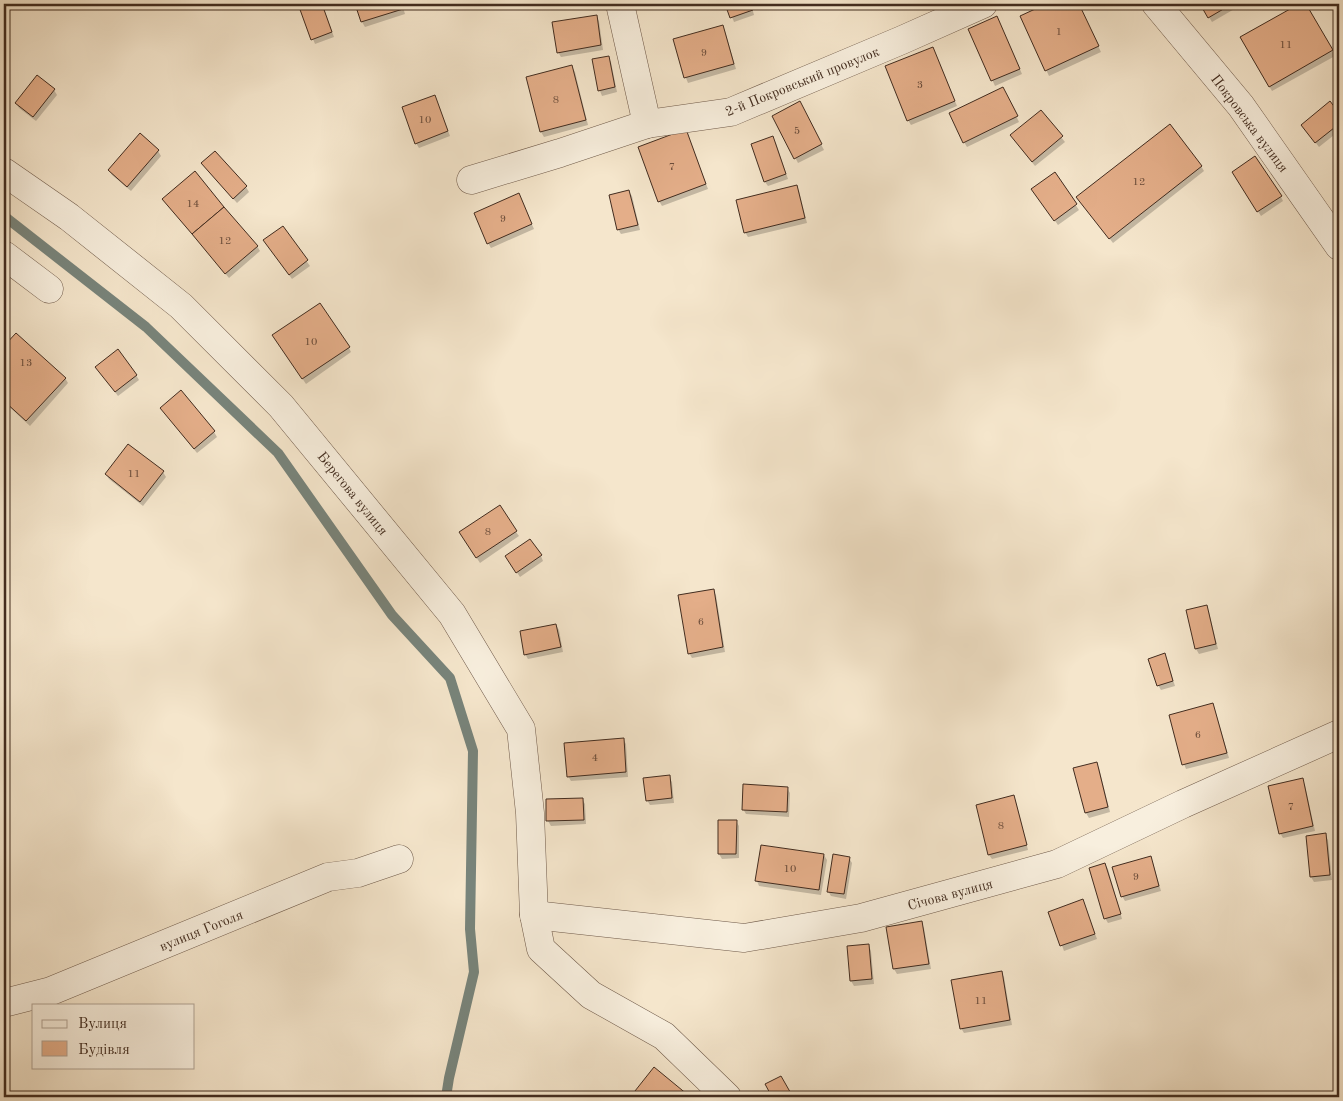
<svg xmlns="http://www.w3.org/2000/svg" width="1343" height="1101" viewBox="0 0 1343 1101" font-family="'Old Standard TT',serif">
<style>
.shadow{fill:#0003}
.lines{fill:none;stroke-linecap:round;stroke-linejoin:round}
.stream{stroke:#78847b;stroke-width:10}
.building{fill:#e4ae89;stroke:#422c1f}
.minor-casing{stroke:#6f5a4a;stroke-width:29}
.minor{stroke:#f8efde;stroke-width:28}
.labels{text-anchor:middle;stroke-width:4;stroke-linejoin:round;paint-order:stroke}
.number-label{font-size:11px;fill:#6a4c3a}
.street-label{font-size:14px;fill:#422c1f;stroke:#f8efde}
</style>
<rect width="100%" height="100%" fill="#f5e6cc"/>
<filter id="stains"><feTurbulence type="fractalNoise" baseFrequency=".004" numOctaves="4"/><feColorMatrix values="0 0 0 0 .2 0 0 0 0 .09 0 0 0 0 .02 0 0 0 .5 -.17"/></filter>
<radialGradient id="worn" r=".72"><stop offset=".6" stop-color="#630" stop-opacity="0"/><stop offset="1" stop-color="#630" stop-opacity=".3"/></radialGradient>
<g class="shadow">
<path d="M299,4H322L334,37L315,44Z"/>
<path d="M356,4H402L405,14L365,27L362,22Z"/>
<path d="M727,4H751L754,15L734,22Z"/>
<path d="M1049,4H1078L1101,52L1049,76L1021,16Z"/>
<path d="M1201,4H1243L1212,22Z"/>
<path d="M1301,4H1305L1335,56L1272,91L1241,38Z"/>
<path d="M596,16L599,21L603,50L561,57L558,52Z"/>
<path d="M999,22L1022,74L995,86L969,29Z"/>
<path d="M723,26L725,31L736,69L688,83L686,78L675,40Z"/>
<path d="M933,48L957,106L911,125L908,120Z"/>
<path d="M608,57L611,62L617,92L602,96L600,91Z"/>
<path d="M572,67L575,72L588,125L544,137L541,132Z"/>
<path d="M4,70L7,72L10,77L4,86Z"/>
<path d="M54,90L57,95L36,121L19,108L16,103Z"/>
<path d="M1005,93L1019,122L967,147L964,142Z"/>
<path d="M437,101L450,136L419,148L416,143Z"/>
<path d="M1330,103L1339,115V131L1319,147L1302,125Z"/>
<path d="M802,108L824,150L798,163L774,116Z"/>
<path d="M1041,112L1065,142L1035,166L1015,141Z"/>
<path d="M688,136L708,189L662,206L659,201Z"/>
<path d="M773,138L776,143L788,179L768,186L765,182Z"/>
<path d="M158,151L161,156L131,191L112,175L109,170Z"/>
<path d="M203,164L246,187L249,192L237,203L206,168Z"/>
<path d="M1201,166L1204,171L1113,243L1081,202Z"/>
<path d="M1233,172L1281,197L1283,201L1261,216Z"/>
<path d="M1054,174L1079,210L1058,225L1036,195Z"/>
<path d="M796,186L799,191L807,223L748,237L745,232Z"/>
<path d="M629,192L632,196L640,230L621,234L618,229Z"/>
<path d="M521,200L534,229L491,248L488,243Z"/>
<path d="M167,204L257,246L260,251L229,278Z"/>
<path d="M283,228L310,266L292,279L268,246Z"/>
<path d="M16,334L65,378L68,383L30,426L4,402V348Z"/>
<path d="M277,341L349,348L351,352L306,384Z"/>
<path d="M100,372L136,375L139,380L118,396Z"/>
<path d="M165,413L214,432L217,437L197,453Z"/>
<path d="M163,472L166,477L143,506L109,479L106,474Z"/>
<path d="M516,532L519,536L480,563L463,537Z"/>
<path d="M541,556L543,561L520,577L510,562Z"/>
<path d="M713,590L716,595L725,652L692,658L689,653Z"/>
<path d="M1206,607L1209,612L1218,649L1199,654L1196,649L1187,611Z"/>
<path d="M556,625L559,630L563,652L528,659L525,654Z"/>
<path d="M1164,655L1167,660L1175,686L1161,690L1158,685Z"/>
<path d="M1213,705L1215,710L1229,758L1186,769L1184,764Z"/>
<path d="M623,739L626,744L628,777L571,781L568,776Z"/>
<path d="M1096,763L1099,768L1110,812L1089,818L1086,813L1075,769Z"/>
<path d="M669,777L672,782L674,803L650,805L647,800Z"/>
<path d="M1302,780L1305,785L1315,831L1283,838L1280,833Z"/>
<path d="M787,788L790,793L789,817L746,814L743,809Z"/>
<path d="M1014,797L1016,802L1028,850L992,859L989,855Z"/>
<path d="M582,799L585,804L586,824L551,826L548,821Z"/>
<path d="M736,821L739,826V858L722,859L719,854Z"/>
<path d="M1325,835L1328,840L1332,880L1314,882L1311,877L1307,837Z"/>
<path d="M824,855L827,860L821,895L759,886L757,881Z"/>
<path d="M849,858L852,863L846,899L831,896L828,891Z"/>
<path d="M1150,858L1153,863L1161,891L1125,901L1122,896Z"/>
<path d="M1105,864L1108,869L1122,919L1108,923L1105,918Z"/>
<path d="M1083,901L1097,939L1064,951L1050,912Z"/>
<path d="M921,923L924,928L931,969L897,974L894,969L888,928Z"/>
<path d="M869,946L871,951L874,984L854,986L851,981Z"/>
<path d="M1001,972L1004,977L1012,1025L964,1033L961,1028Z"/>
<path d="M687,1095L688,1097H633L632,1096Z"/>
</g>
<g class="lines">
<path class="stream" d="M4,216L146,327L278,453L392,615L450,678L473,751L470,929L474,972L449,1078L446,1097"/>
</g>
<g class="building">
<path d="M298,4H322L332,32L311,40Z"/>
<path d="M355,4H402L403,9L361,22Z"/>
<path d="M725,4H751L753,10L730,18Z"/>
<path d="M1046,4H1079L1099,46L1045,71L1020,16Z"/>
<path d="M1200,4H1232L1208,18Z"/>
<path d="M1299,4H1306L1333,50L1269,87L1240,37Z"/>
<path d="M597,15L601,45L557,53L552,22Z"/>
<path d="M997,16L1020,69L991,81L968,29Z"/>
<path d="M723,25L734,64L684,78L673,39Z"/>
<path d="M933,47L955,101L907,121L885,66Z"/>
<path d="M609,56L615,87L598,91L592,59Z"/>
<path d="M572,65L586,120L540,132L526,77Z"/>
<path d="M37,75L55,89L33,117L15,103Z"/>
<path d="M1003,87L1018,116L963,143L949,113Z"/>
<path d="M435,95L448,131L415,144L402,107Z"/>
<path d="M800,101L822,144L794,159L772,116Z"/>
<path d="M1330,101L1339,113V124L1315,143L1301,125Z"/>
<path d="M1041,110L1063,136L1032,162L1010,135Z"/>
<path d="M1170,124L1202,166L1109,239L1076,197Z"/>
<path d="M686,129L706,184L658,202L638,147Z"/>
<path d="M140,133L159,150L127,187L108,170Z"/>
<path d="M773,136L786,174L764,182L751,144Z"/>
<path d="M215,151L247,186L233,199L201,163Z"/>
<path d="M1255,156L1282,196L1257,212L1232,172Z"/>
<path d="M195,171L224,207L192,234L162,199Z"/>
<path d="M1055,172L1077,204L1054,221L1031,189Z"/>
<path d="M797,185L805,218L744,233L736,200Z"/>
<path d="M629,190L638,225L617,230L609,195Z"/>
<path d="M519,193L532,224L487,244L474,213Z"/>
<path d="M224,207L258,246L225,274L192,234Z"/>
<path d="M283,226L308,260L289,275L263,240Z"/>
<path d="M320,303L350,347L302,379L272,335Z"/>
<path d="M16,333L66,378L26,421L4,401V346Z"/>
<path d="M118,349L137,375L115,392L95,367Z"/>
<path d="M181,390L215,431L194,449L160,408Z"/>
<path d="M128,444L164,471L140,502L105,474Z"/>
<path d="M500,505L517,531L476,558L459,532Z"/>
<path d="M530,539L542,555L516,573L505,556Z"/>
<path d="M714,589L723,647L688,654L678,595Z"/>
<path d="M1207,605L1216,644L1195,649L1186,610Z"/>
<path d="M556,624L561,647L524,655L520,631Z"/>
<path d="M1165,653L1173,681L1157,686L1148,659Z"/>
<path d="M1213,703L1227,753L1182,765L1169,715Z"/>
<path d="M624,738L626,772L567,777L564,743Z"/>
<path d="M1097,762L1108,807L1085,813L1073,768Z"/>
<path d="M670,775L672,798L646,801L643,778Z"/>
<path d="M1303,778L1313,826L1279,834L1268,786Z"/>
<path d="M743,784L788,787L787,812L742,810Z"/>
<path d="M1014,795L1027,845L988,855L976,805Z"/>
<path d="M583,798L584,820L546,821V799Z"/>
<path d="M718,820H737L736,854H718Z"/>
<path d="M1326,833L1330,875L1310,877L1306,836Z"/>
<path d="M761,845L824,854L819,890L755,881Z"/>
<path d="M833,854L850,857L844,894L827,892Z"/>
<path d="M1151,856L1159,886L1121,897L1112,867Z"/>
<path d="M1105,863L1121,914L1104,919L1089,868Z"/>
<path d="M1083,899L1095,934L1060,946L1048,912Z"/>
<path d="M922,921L929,964L893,969L886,927Z"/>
<path d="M869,944L872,979L850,981L847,946Z"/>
<path d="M1002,971L1010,1020L960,1029L951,980Z"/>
<path d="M654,1067L688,1095L686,1097H632L631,1096Z"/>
<path d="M781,1076L793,1097H772L765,1084Z"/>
</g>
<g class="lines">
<g class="minor-casing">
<g id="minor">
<path d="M620,4L647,124"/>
<path d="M1156,4L1241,106L1339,246"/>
<path d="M4,172L69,217L181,306L281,406L452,614L521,729L530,813L534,915L541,949L591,995L664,1036L727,1097"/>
<path d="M471,180L560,153L647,124L731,112L902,40L983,4"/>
<path d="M4,255L49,289"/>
<path d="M534,915L744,938L861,918L1057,864L1183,804L1339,734"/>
<path d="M4,1003L51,991L328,877L358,873L399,859"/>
</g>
</g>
<use href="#minor" class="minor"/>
</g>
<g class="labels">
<g class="number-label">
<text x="1059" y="35">1</text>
<text x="1286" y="48">11</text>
<text x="704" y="56">9</text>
<text x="920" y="88">3</text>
<text x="556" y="103">8</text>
<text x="425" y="123">10</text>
<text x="797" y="134">5</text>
<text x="672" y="170">7</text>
<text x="1139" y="185">12</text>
<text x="193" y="207">14</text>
<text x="503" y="222">9</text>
<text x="225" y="244">12</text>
<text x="311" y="345">10</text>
<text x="26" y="366">13</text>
<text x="134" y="477">11</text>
<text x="488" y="535">8</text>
<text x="701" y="625">6</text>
<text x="1198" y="738">6</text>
<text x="595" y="761">4</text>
<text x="1291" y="810">7</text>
<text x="1001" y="829">8</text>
<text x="790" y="872">10</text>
<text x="1136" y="880">9</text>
<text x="981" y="1004">11</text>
</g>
<g class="street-label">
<text transform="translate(802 81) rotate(-22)" y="5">2-й Покровський провулок</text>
<text transform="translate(1250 123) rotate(53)" y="5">Покровська вулиця</text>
<text transform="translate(353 493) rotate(51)" y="5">Берегова вулиця</text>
<text transform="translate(950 894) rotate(-15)" y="5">Січова вулиця</text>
<text transform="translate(201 930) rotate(-22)" y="5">вулиця Гоголя</text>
</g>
</g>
<rect width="1343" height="1101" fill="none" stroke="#f5e6cc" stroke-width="20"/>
<rect x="5" y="5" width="1333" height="1091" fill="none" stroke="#422c1f" stroke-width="2.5"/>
<rect x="10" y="10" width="1323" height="1081" fill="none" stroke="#422c1f"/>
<rect x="32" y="1004" width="162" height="65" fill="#f8efde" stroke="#afa192"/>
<rect x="42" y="1020" width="25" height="8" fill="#f8efde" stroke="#afa192"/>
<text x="78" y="1028" font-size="15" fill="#422c1f">Вулиця</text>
<rect x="42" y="1041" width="25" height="15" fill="#e4ae89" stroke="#afa192"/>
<text x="78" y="1054" font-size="15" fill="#422c1f">Будівля</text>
<rect width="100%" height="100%" filter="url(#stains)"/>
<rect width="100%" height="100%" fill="url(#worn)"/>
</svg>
